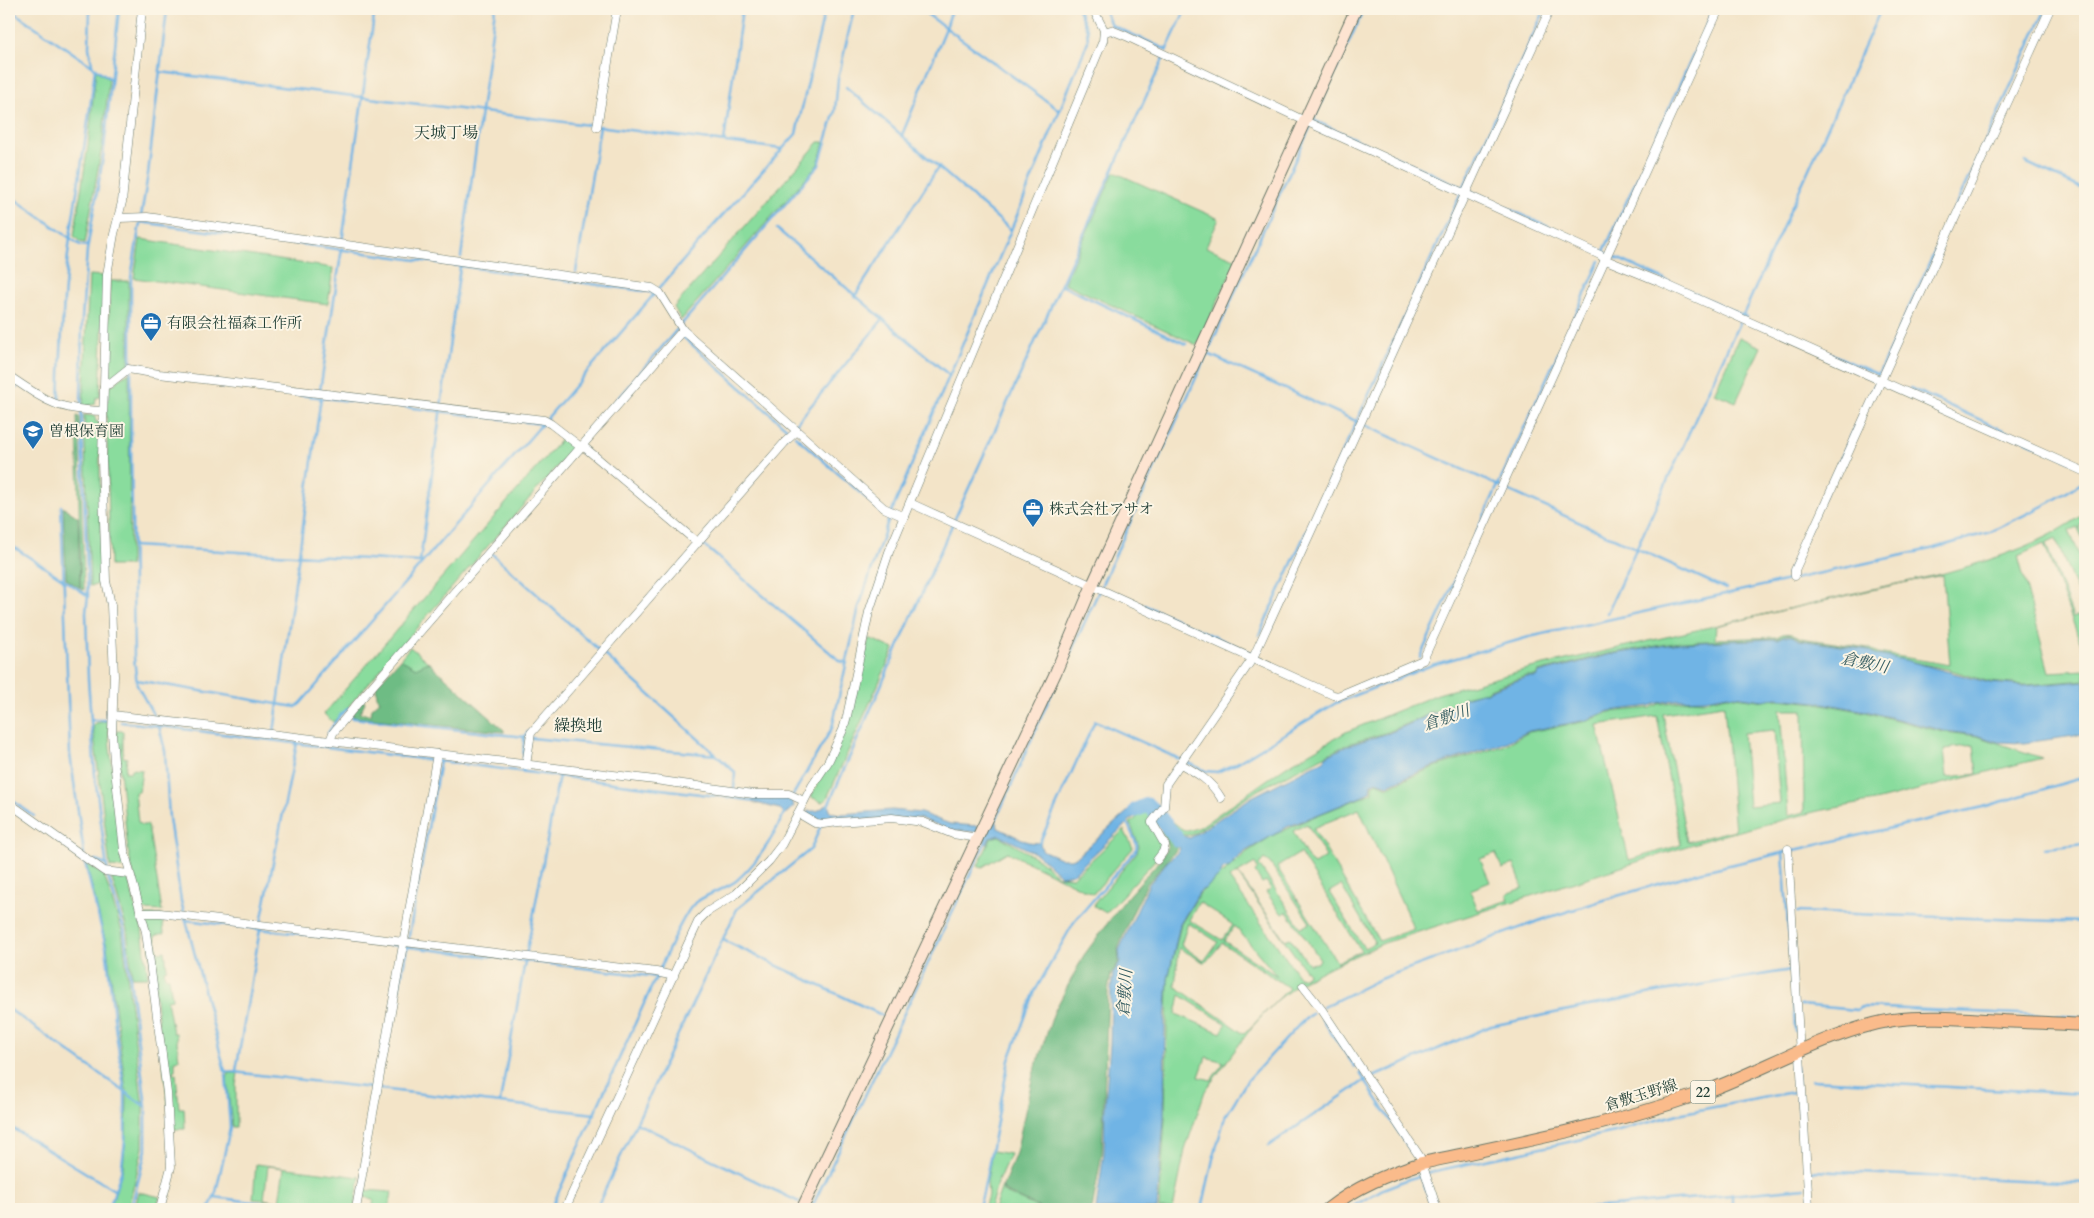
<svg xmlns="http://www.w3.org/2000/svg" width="2094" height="1218" viewBox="0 0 2094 1218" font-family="Cardo,'Noto Serif JP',serif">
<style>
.green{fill:#89dc9d;stroke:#548c68;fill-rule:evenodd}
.forest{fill:#6ebc84;stroke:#467c5c}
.water{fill:#6fb4e5;stroke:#47788c}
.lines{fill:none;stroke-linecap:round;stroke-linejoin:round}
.stream{stroke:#6fb4e5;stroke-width:2.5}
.river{stroke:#6fb4e5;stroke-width:15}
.street-casing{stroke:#697768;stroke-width:9}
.secondary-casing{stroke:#697768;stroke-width:13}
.primary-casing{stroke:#697768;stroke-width:14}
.street{stroke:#fff;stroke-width:8}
.secondary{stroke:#fde4d1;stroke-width:11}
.primary{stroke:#fabb8b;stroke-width:12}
.labels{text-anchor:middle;stroke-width:4;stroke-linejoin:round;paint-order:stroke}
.shield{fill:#fcf5e5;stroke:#617469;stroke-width:1}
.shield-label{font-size:14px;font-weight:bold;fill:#1f3d34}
.poi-label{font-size:15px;fill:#1f3d34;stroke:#fcf5e5;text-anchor:start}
.street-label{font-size:15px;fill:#1f3d34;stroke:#fcf5e5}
.neighbourhood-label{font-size:16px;fill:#1f3d34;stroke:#fcf5e5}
.water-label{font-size:16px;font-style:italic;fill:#335b60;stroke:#fcf5e5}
</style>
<rect width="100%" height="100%" fill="#fcf5e5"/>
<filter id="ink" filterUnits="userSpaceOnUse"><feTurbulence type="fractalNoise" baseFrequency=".02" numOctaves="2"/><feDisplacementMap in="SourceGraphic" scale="10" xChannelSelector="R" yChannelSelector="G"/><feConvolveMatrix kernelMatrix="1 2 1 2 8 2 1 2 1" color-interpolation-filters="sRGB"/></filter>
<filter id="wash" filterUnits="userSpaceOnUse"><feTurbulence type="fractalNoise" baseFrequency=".0096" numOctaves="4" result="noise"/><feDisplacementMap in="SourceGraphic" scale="20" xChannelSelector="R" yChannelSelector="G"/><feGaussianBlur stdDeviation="1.12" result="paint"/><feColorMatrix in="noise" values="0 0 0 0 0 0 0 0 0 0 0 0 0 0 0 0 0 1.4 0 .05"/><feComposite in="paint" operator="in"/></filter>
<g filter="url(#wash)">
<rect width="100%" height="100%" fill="#f3e4c8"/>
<g class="green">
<path d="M96,70L109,79L102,146L85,243L80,242L74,236L88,146Z"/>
<path d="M819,142H824L818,164L681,320L674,307Z"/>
<path d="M1114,172L1219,219L1206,247L1237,260L1197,345L1064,283Z"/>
<path d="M140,239L333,268L328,304L134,278Z"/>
<path d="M89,275L104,276L100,397L96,398L95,404L83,407Z"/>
<path d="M110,281H129V366L109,381L107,378Z"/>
<path d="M1739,337L1761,347L1736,402L1714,393Z"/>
<path d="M129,372L130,566H110L106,393L111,386Z"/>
<path d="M84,415L95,416L96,422H99L102,578V584L90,586Z"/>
<path d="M77,416L79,417L84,590L81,589Z"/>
<path d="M564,436L575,446L348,707L333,722L324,714Z"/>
<path d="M2085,513V528L2082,525L2079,526L2085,539V543L2077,527L2069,531L2085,567V655L2044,544L2018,556L2049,672L2085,670V680L2025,685L1990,682L1947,669L1876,654L1868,649L1800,639C1792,634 1786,633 1778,638L1680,642L1607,654L1538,672L1536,676H1526L1489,689L1487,692L1463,697L1462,700L1436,712H1429L1423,717L1388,732L1348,744L1258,790L1192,835H1183L1170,823L1172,821C1184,831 1185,833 1200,827L1285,767L1346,732L1438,694L1531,668L1941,574C1991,560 2043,545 2085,513ZM2056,539L2085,612L2073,617L2046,544ZM1943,575L1950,665L1878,653L1869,648L1801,638C1793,633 1785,631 1777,637L1715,639L1716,626L1881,587Z"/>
<path d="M869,638L894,649L833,785L826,800L822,802L811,797L848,722Z"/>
<path d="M410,647L428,662L416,668L400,659Z"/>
<path d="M1727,696L1764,701L1777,699L1816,703L1865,712L1943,732L1977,736L2042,758L1875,801L1818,811L1712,838L1384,943L1332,966L1299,983L1275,1002L1252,1027L1205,1091L1185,1150L1173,1209H1159L1165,1119L1168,980L1181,924L1200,893L1247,852L1272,836L1313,817L1363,797L1372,792V785L1377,782L1388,787L1434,767L1503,746L1529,732L1588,721L1610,712L1651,708L1659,704L1691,700L1705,701ZM1724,705L1735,830L1687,842L1663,714ZM1780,710H1803L1804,812L1788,816ZM1657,716L1681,845L1629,860L1597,725ZM1774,730L1780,803L1749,806L1743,733ZM1974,745L1977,774L1947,777L1944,749ZM1359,809L1414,929L1379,941L1313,828ZM1307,824L1326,857L1314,864L1309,860L1293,831ZM1300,853L1361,951L1337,962L1277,867ZM1496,853L1502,869L1514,864L1523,888L1507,894L1509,900L1478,910L1470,890L1490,882L1480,859ZM1264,859L1270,863L1310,923L1301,928L1259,865ZM1255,863L1258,869L1255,872L1262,883L1266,881L1271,889L1266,892L1282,914L1287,912L1320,959L1318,963L1309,964L1290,938L1285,940L1238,873ZM1237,873L1308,974L1307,976L1300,978L1229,878ZM1341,885L1375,943L1364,948L1329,892ZM1199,902L1233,925L1222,940L1189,920ZM1188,923L1218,942L1204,961L1181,945ZM1235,926L1277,976L1224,941ZM1222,943L1289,988L1244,1034L1175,986L1179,948L1205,963ZM1180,995L1226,1024L1221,1033L1176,1014ZM1206,1057L1224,1062L1211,1080L1199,1077Z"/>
<path d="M108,721L109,738L123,868L110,867L93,727L96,723Z"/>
<path d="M116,731H123V757L127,758L125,772H131V769L142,770L139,792H135L138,822L141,825H148L162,911L144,910L132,869L128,850Z"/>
<path d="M1144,812H1149L1153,816L1162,846L1156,859L1106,913L1094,906L1095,903L1137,852L1139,846L1130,823Z"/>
<path d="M1124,830L1133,848L1093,894L1007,852L981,868L978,866L991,838L999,836L1038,859L1058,876L1073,877Z"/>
<path d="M86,863L104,875L122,931L137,1058L143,1107V1148L128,1209H110L123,1168L126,1134L127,1097L107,947Z"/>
<path d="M111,876L128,879L142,929L148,977H132L127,930Z"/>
<path d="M146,915H162L164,933L155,936L158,952L165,951L167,969L164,970L165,977H169L172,999L167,1000L173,1033H176L179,1060L175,1061V1070L173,1071V1074H176L179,1108H184L185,1129H171Z"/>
<path d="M229,1073H238L236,1085V1127H232L227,1078Z"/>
<path d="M992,1151L1010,1154L997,1183L990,1209H984L988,1195L987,1181Z"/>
<path d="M256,1164L360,1177L354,1209L253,1199ZM268,1166L284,1168L279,1202L264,1199Z"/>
<path d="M1002,1186L1003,1192L1041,1209H994Z"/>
<path d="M365,1190L392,1192L389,1209H372L374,1199L364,1197Z"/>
<path d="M139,1192L160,1197L156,1209H134Z"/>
</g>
<g class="forest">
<path d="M63,507L78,517L80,588L66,579Z"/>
<path d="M400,659L416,668L428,662L504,730V732L354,717L352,714L363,700L365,702L360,713L371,715L372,708L380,701L377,696L376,686Z"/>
<path d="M1161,827L1178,848L1147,884L1132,914L1118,949L1119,962L1111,974L1108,992L1102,1153L1092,1209H1043L1004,1191L1003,1186L1016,1153L1033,1075L1054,1012L1084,955L1127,897L1161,859L1168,845L1161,832Z"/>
</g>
<g class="water">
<path d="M1784,636H1792L1799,640L1868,650L1876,655L1905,660L1990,683L2024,686L2085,681V733L2074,736L2024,743L1998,742L1977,735L1944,731L1866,711L1817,702L1777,698L1763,700L1728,695L1706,699L1674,700L1658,703L1650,706L1609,711L1587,720L1529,731L1502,744L1433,766L1388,785L1376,781L1371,784L1370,791L1363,796L1287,827L1246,851L1235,860L1230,867L1223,869L1220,875L1206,888L1200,891L1180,924L1168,979L1165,1021L1164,1119L1157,1209H1096L1104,1152L1105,1105L1110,1044L1111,990L1113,973L1120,962L1119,950L1149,884L1167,862L1178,852L1180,848L1165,831V828L1168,824L1183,836L1190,838L1252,797L1324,760L1327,756L1349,745L1389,733L1423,718L1430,713L1436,714L1463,701L1464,698L1481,693H1487L1490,690L1527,677H1536L1539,673L1608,655L1680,643L1778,639Z"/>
<path d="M787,797L792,799L794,807L785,814L780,809L752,802L753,799Z"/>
<path d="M1148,802L1154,806L1151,810L1143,811L1137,814L1073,874L1061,876L1037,854L999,835L990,838L987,844L984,842L985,837L974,832L951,830L919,818L822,821L807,814L808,811H817L827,805L829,806L830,812L841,814L892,810L921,813L950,824L977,826L988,830L993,821L997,822L998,828L1028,842L1040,843L1042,850L1062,859H1072L1078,856L1137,803Z"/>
</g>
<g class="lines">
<g class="stream">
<path d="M9,9L111,79"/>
<path d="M90,9L89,48L92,64"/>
<path d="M119,9L103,157L87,250L82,318L81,405L88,596L86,612L88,679L95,776L108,877L124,929L146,1107V1150L131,1209"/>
<path d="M920,9L1059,110"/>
<path d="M1104,9L1111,25L1167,50"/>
<path d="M1166,51L1186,9"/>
<path d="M160,72L782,149"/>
<path d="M846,87L1011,230"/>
<path d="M1313,120L1464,188"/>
<path d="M902,135L946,28L952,9"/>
<path d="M724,142L742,9"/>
<path d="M2025,162L2085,190"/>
<path d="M1470,191L1746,317"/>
<path d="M9,195L80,245L87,246"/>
<path d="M140,222L650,292L655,295"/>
<path d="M777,229L949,375"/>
<path d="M342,242L375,9"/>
<path d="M1604,251L1714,9"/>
<path d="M461,257L495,9"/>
<path d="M576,272L600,126"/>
<path d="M1061,285L1186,344"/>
<path d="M855,296L939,166"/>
<path d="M1743,315L1881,9"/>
<path d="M1770,327L1879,375"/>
<path d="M681,335L791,432"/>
<path d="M1206,353L1726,589"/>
<path d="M1878,375L2046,9"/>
<path d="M9,382L17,388"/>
<path d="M1910,388L2076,463"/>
<path d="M258,390L392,406"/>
<path d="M320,391L342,248"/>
<path d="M59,403C61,348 63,293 70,238C78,181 89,125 95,68"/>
<path d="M397,406L543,424"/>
<path d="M605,413L819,165L835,111L838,79L854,9"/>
<path d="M795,436L889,518"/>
<path d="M785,437L883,319"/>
<path d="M61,506L70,754L84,854"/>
<path d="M700,542L840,661L847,663"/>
<path d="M9,544L87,595"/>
<path d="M132,546L420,562"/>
<path d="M490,552L600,651"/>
<path d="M422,563L420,562L460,267"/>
<path d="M1787,575L1876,382"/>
<path d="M1144,605L1251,653L1252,652"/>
<path d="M1607,613L1739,323"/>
<path d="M1259,635L1545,9"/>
<path d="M604,654L735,772L734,789"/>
<path d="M1420,657L1600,261"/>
<path d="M1062,672L1364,9"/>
<path d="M136,680L277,704L296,707L301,703L713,226L796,134L825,9"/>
<path d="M154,716L137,685L134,657L131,439V278L148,174L167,9"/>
<path d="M350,716L352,718L525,737"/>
<path d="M91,720H106"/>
<path d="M121,722L159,726L165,751L169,818L181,901L226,1075L230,1128L216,1192L209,1209"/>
<path d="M159,726L756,801"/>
<path d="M328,733L340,715L349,708"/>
<path d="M531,738L716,755"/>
<path d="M273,740L321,397"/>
<path d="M523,771L524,737L528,732"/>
<path d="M793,795L832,728L859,607L889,518L1011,230L1088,41L1087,29L1078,9"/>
<path d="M9,798L34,816"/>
<path d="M827,808L952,525L1164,57"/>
<path d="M995,822L1054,688"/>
<path d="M1038,846L1095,721L1206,771L1217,772L1235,764L1336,703L1432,665L1529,637L1935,548L1990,532L2049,503L2085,481"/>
<path d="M2045,848L2085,844"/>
<path d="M1783,852L1795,1031"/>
<path d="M95,860L106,865"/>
<path d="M85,863L106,947L115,1026L125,1094V1141L121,1172L109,1209"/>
<path d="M1797,912L2085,922"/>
<path d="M185,920L658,977"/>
<path d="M261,923L297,743"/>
<path d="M723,940L888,1018"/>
<path d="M408,941L440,761"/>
<path d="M526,956L559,775"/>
<path d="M1800,1005L1857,1010L1861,1007L2085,1017"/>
<path d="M1323,1007L1380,979L1544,919L1617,896L1703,871L1983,807L2085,777"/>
<path d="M9,1009L146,1107"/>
<path d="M1321,1018L1355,1067"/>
<path d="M392,1027L407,947"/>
<path d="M1796,1066L1800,1127"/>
<path d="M225,1071L595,1114"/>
<path d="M236,1071L260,929"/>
<path d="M1360,1073L1413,1154"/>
<path d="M1812,1080L2085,1094"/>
<path d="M500,1102L525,961"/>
<path d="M636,1123L799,1202"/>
<path d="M9,1126L114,1190"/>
<path d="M1268,1146L1364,1081L1491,1026L1657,992L1791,970"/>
<path d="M1812,1171L2085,1183"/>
<path d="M1419,1176L1422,1179L1433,1209"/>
<path d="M1732,1194V1209"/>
<path d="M214,1197L308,1209"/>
<path d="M551,1209L676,933C681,924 686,913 692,906C701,895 724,890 736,881C757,863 774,837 785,811"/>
<path d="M596,1209L737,909L811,849L821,825"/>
<path d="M811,1209L986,841"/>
<path d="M978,1209L983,1193L1009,1060L1035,991L1074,922L1136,850L1137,845L1127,822"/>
<path d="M1202,1209L1213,1159L1225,1117L1247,1081L1299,1025L1312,1013"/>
<path d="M1348,1209L1383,1189L1409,1179L1440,1170L1619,1131L1678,1114L1798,1091"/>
<path d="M1581,1209L1805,1188"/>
</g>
<path class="river" d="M1136,810L1147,805L1153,809L1178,840"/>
</g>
</g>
<g filter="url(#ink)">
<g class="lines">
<g class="street-casing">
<g id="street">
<path d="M142,9L122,202L114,234L107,275L102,459L106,581L111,605L114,676L112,733L114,761L124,850L146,932L167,1093L171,1167L160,1209"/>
<path d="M1105,32L1111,30L1126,36L1305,121L1600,255L1606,260L1658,281L2085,472"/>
<path d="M597,127L617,9"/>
<path d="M119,218L147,217L169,220L652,288L660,293L683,330L884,508L904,517"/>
<path d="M9,376C46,401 56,410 103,411"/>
<path d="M104,386L109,384L128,369L159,374L544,420L551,424L582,448"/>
<path d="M583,446L698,543"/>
<path d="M910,503L1333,695L1338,696L1423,660L1719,9"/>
<path d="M1795,576V570L2050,9"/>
<path d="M113,715L655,780L753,794H789L804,801"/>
<path d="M330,741L333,733L362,698L683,330"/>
<path d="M1181,764C1197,773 1211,781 1221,798"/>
<path d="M526,765L531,733L786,441L797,431"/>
<path d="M9,803L104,871L129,874"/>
<path d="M798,813L815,823L823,824L839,822L892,818L923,822L953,834L978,838"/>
<path d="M1788,849L1809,1209"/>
<path d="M1157,860L1163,852L1165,845L1152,822L1164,807L1166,784L1253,658L1550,9"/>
<path d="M142,913H160L656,972L674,976"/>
<path d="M1303,986L1322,1010L1420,1157L1437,1209"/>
<path d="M356,1209L437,754"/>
<path d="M565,1209L699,920L707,912L736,894L769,861L782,844L812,786L828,762L843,730L847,716L869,612L889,552L1103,41L1104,30L1093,9"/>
</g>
</g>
<g class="secondary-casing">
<path id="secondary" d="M802,1209L1055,674L1092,586L1356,9"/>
</g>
<g class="primary-casing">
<path id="primary" d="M1328,1209C1356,1187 1388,1174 1422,1163C1514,1143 1607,1126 1696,1095C1760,1073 1827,1031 1893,1020C1923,1016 1954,1018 1984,1020C2017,1022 2051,1023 2085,1025"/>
</g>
<use href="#street" class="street"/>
<use href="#secondary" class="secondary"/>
<use href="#primary" class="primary"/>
</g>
</g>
<defs>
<g id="office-pin" transform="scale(1.125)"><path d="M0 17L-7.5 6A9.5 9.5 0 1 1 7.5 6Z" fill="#1f6fb2" stroke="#fcf5e5"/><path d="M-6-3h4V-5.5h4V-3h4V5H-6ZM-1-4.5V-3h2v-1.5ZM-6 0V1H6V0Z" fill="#fff"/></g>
<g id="school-pin" transform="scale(1.125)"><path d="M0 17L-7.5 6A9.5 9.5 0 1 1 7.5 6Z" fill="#1f6fb2" stroke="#fcf5e5"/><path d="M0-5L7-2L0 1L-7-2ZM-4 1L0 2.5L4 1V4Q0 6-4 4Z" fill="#fff"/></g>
</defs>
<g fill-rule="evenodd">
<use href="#office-pin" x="151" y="323"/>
<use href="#school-pin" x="33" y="431"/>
<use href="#office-pin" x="1033" y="509"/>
</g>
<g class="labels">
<rect class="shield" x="1690.5" y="1080.5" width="25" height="23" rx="4"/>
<g class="shield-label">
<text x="1703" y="1097">22</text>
</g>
<g class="poi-label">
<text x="167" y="328">有限会社福森工作所</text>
<text x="49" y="436">曽根保育園</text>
<text x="1049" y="514">株式会社アサオ</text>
</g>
<g class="street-label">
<text transform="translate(1641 1095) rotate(-17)" y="5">倉敷玉野線</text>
</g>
<g class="neighbourhood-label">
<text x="446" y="138">天城丁場</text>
<text x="578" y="731">繰換地</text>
</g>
<g class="water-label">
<text transform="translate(1865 662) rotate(12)" y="6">倉敷川</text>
<text transform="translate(1446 717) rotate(-19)" y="6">倉敷川</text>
<text transform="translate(1124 993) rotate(-86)" y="6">倉敷川</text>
</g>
</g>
<rect width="2094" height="1218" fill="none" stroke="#fcf5e5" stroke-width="30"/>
</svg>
